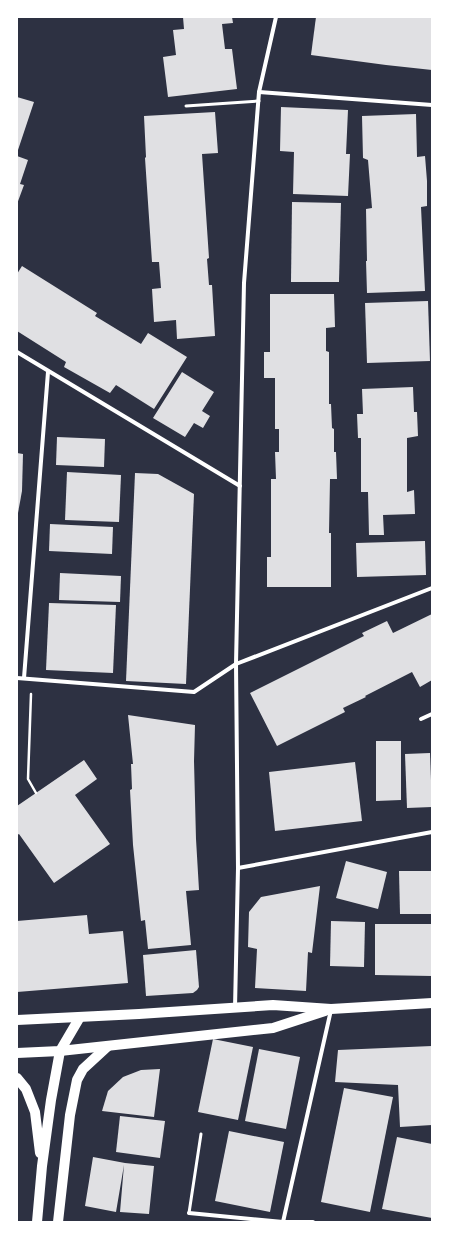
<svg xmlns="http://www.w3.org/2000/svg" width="449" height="1239" viewBox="0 0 449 1239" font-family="Arial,sans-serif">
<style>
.building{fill:#e0e0e3}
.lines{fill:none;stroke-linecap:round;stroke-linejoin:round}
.path{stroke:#fff;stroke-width:2.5}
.service{stroke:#fff;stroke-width:3}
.minor{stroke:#fff;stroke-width:4}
.primary{stroke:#fff;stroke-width:10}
</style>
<rect width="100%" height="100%" fill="#2d3142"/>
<g class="building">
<path d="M183,17H232L233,23L222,24L225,49H232L237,89L168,97L163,57L176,55L173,30L184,29Z"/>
<path d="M316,17H432V70L386,65L311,55Z"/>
<path d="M17,97L34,102L17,153Z"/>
<path d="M281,107L348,110L346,154H350L348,196L293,194L294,152L280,151Z"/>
<path d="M215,112L218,153L202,154L209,258L207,259L209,285H212L215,336L177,339L176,320L154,322L152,289L161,288L159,262H152L145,158L146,157L144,116Z"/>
<path d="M416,114L417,157L425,156L427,181V206L421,207L425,291L367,293L366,261H367L366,209L372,208L368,160L363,158L362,116Z"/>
<path d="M17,156L28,160L20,184L24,185L17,204Z"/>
<path d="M292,202L341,203L339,282H291Z"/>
<path d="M22,266L97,313L95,316L141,344L148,333L187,357L154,409L116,385L110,393L64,367L66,362L17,331V274Z"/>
<path d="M270,294H334L335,327L326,328V351L329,352V404H331L332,428L334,429V452H336L337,479H330L329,533H331V587H267V557H271V479H276L275,452H279V429H275V378H264V352H270Z"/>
<path d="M428,301L430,361L367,363L365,303Z"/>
<path d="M182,372L214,392L202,411L210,416L203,428L194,423L185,437L153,418Z"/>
<path d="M413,387L414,412H417L418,436L407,438V492L414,490L415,514L383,515L384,535H369L368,492H361V438H358L357,414H363L362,389Z"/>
<path d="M57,437L105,439L104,467L56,465Z"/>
<path d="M17,453L23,454L22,491L18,513Z"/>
<path d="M67,472L121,475L119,522L65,520Z"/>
<path d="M135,473L158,474L194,494L186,684L126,681Z"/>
<path d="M50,524L113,527L112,554L49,551Z"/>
<path d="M425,541L426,575L357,577L356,543Z"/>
<path d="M60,573L121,576L120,602L59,600Z"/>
<path d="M49,603L116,605L113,673L46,670Z"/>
<path d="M432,614V680L420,687L412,672L365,696L366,697L343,708L345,712L277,746L250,693L364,636L362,633L387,621L393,633Z"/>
<path d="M128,715L195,725L194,761L196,839L199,890L186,891L191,945L148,949L145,920L141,921L133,845L130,790L132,789L131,764H133Z"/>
<path d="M376,741H401V800L376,801Z"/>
<path d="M430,753L432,807L407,808L405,754Z"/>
<path d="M84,760L97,779L75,795L110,844L54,883L19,834L17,835V806Z"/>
<path d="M355,762L362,821L275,831L269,772Z"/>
<path d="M346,861L387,872L378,909L336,898Z"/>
<path d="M399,871H432V914H400Z"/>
<path d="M320,886L312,953L308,952L306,991L255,988L257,949L248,947L249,912L261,897Z"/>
<path d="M87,915L89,934L123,931L128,983L17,992V921Z"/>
<path d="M331,921L365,922L364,967L330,966Z"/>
<path d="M375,924H432V976L375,975Z"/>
<path d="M196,950L199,987L197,990L193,993L146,996L143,955Z"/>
<path d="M213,1039L253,1047L238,1120L198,1112Z"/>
<path d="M432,1046V1125L400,1127L398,1085L335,1082L338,1050Z"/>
<path d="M259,1049L300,1057L286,1129L245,1121Z"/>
<path d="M160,1069L154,1117L102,1111L108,1091L123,1077L141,1070Z"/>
<path d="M344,1088L393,1097L370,1212L321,1202Z"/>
<path d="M120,1116L165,1121L160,1158L116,1152Z"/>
<path d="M229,1131L284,1142L270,1212L215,1201Z"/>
<path d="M397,1137L432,1144V1218L382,1209Z"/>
<path d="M93,1157L125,1163L154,1166L149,1214L120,1212L124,1165L116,1212L85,1206Z"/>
</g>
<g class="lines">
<path class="path" d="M31,694L28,779L36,793"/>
<g class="service">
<path d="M186,106L259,101"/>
<path d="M189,1213L201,1134"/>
</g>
<g class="minor">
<path d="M259,92L432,105"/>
<path d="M17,352L240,486"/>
<path d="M17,678L194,692L236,664L432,588"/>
<path d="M24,678L48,372"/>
<path d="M421,719L432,714"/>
<path d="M238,868L432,832"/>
<path d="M235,1008L238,868L236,664L244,283L259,92L276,17"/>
<path d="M189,1213L283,1222H313"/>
<path d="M283,1222L331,1010"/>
</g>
<g class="primary">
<path d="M17,1020L139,1014L273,1005L331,1009L432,1003"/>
<path d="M17,1053L60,1051L273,1028L325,1011"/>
<path d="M17,1078L26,1089L35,1112L40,1153"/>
<path d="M37,1222L42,1166L51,1100L60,1051L80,1017"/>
<path d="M58,1222L70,1115L77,1080L83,1069L108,1046"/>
</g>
</g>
<rect width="449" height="1239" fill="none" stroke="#ffffff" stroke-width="36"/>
</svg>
